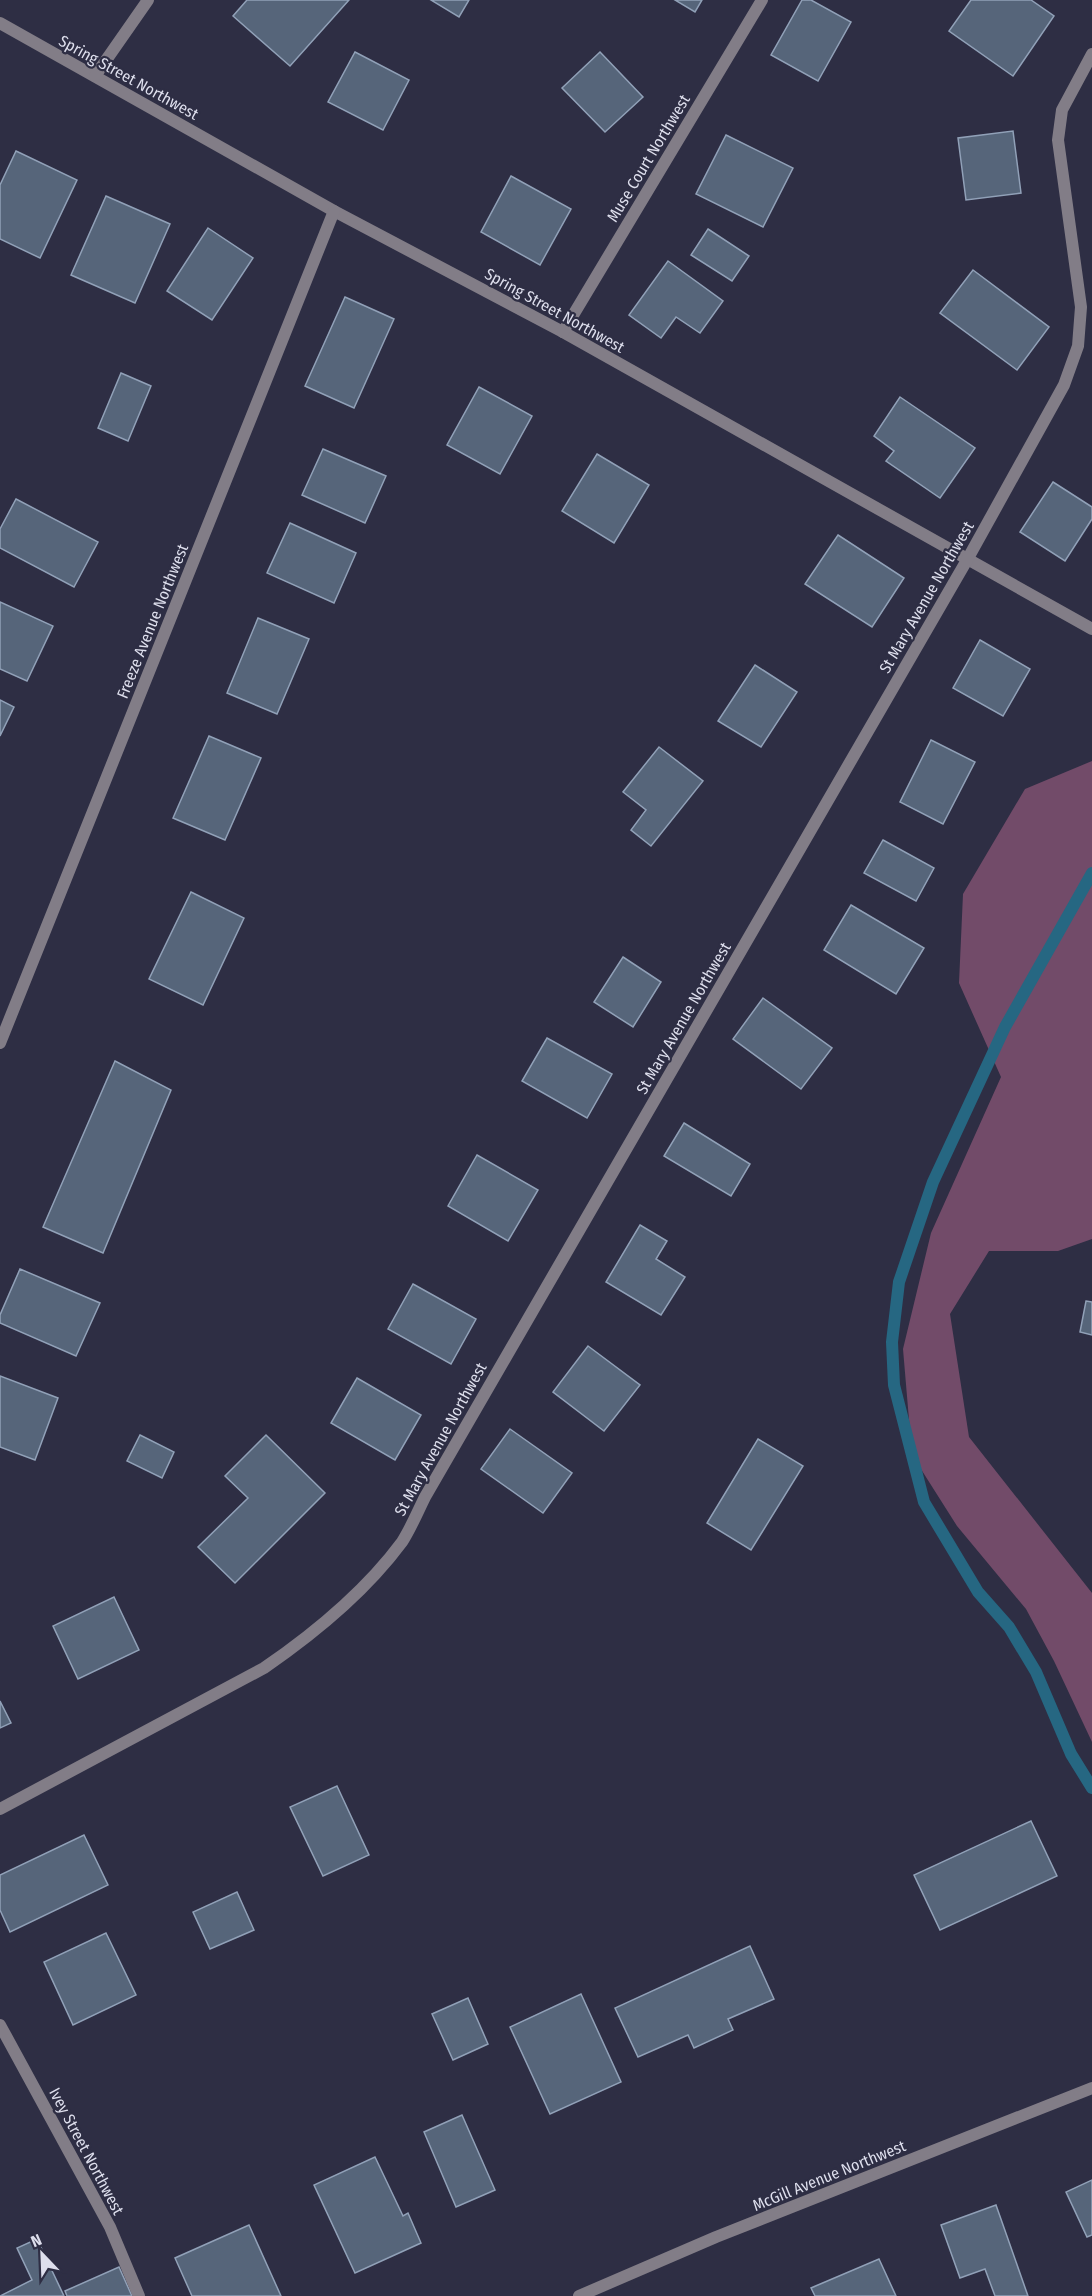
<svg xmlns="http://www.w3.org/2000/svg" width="1092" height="2296" viewBox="0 0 1092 2296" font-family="'Fira Sans Condensed',sans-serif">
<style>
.green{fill:#724b69}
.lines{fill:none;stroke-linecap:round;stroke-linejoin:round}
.stream{stroke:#266782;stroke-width:12}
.building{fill:#56657a;stroke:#91a1b8;stroke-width:1.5}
.minor{stroke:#827d87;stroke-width:12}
.tertiary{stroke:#827d87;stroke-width:12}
.labels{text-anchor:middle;stroke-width:4.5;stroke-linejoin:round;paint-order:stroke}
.street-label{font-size:16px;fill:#dedfed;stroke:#2e2e44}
</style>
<rect width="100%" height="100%" fill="#2e2e44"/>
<path class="green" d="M1092,761V1239L1058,1251H989L950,1314L969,1437L1092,1593V1742L1054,1661L1026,1609L957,1526L912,1455L903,1349L931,1233L1001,1077L959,983L963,894L1025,789Z"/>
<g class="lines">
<path class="stream" d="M1092,873L1005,1027L933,1182L899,1282L892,1342L894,1385L924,1502L978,1592L1009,1627L1036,1672L1071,1754L1092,1788"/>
</g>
<g class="building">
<path d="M247,0H349L290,66L233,16Z"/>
<path d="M431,0H469L459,17Z"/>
<path d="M675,0H702L695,12Z"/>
<path d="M802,0H811L851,22L818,81L771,55Z"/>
<path d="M971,0H1031L1054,16L1013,76L949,31Z"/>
<path d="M355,52L409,80L383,130L328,102Z"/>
<path d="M600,52L643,97L605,132L562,88Z"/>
<path d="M1013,131L1021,193L966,200L958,138Z"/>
<path d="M726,135L793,168L763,227L696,194Z"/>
<path d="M16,151L77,180L40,258L0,239V185Z"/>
<path d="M511,176L571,209L540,265L481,232Z"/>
<path d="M106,196L170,224L135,303L71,275Z"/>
<path d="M208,228L253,258L212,320L167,291Z"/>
<path d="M708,229L749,256L732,281L691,255Z"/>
<path d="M668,261L723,301L700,333L676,317L661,338L629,315Z"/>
<path d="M973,270L1049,327L1017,370L940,313Z"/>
<path d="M345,297L394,319L354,408L305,386Z"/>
<path d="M121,373L151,386L128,441L98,428Z"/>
<path d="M479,387L532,416L500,474L447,445Z"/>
<path d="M900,397L975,448L940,498L886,461L894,451L874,436Z"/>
<path d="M323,449L386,476L365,523L302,495Z"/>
<path d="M597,454L649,485L614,543L562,511Z"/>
<path d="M1053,482L1092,507V519L1065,561L1020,532Z"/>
<path d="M16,499L98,542L74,587L0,548V529Z"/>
<path d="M290,523L356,553L334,603L267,573Z"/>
<path d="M838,535L904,578L872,627L805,584Z"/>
<path d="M0,602L53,626L27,681L0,669Z"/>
<path d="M258,618L309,639L277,714L227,693Z"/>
<path d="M980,640L1030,669L1003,716L953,688Z"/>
<path d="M755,665L797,692L761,747L718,721Z"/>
<path d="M0,700L14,707L0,736Z"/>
<path d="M209,736L261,758L225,840L173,818Z"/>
<path d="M931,740L975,762L943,824L900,802Z"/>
<path d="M659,747L703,781L651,846L631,830L646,810L623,792Z"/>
<path d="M883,840L934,868L916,901L864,873Z"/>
<path d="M191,892L244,918L203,1005L149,979Z"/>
<path d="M851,905L924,948L896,994L824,950Z"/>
<path d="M623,957L661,982L633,1027L594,1002Z"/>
<path d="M763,998L832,1048L801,1089L733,1039Z"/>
<path d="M547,1038L612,1074L587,1118L522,1081Z"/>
<path d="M115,1061L171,1090L103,1253L43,1227Z"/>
<path d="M684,1123L750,1164L731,1196L664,1156Z"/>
<path d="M477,1155L538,1190L508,1241L448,1206Z"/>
<path d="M640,1225L667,1241L656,1259L685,1277L661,1315L606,1282Z"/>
<path d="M20,1269L100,1303L76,1356L0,1323V1315Z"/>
<path d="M413,1284L476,1319L451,1364L388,1329Z"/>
<path d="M1086,1301L1092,1302V1335L1080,1332Z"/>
<path d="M588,1346L640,1385L604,1431L553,1392Z"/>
<path d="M0,1376L58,1398L35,1460L0,1447Z"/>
<path d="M357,1378L421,1415L395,1460L331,1423Z"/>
<path d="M510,1429L572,1473L543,1513L481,1469Z"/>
<path d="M140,1435L174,1452L162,1478L127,1461Z"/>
<path d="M266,1435L325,1493L235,1583L198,1547L248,1498L225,1476Z"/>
<path d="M758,1439L803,1466L751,1550L707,1523Z"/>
<path d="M114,1597L139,1650L78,1679L53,1626Z"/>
<path d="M0,1701L11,1723L0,1728Z"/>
<path d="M337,1786L369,1855L323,1876L290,1807Z"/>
<path d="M1031,1821L1057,1876L940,1930L914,1875Z"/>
<path d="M84,1835L108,1885L10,1932L0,1910V1875Z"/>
<path d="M237,1892L254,1930L210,1949L193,1912Z"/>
<path d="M106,1933L136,1995L73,2025L44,1962Z"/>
<path d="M750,1946L774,1999L728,2019L733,2030L694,2048L688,2035L638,2057L615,2008Z"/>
<path d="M581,1994L621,2082L550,2114L510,2027Z"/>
<path d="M468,1998L488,2044L453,2060L432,2014Z"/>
<path d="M462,2115L495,2190L456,2207L424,2132Z"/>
<path d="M375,2157L403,2216L408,2213L421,2243L355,2273L314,2185Z"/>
<path d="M1092,2180V2235L1087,2237L1066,2192Z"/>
<path d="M996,2205L1028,2296H995L985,2269L960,2278L941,2225Z"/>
<path d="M249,2225L281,2296H192L175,2258Z"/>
<path d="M37,2239L64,2296H0L32,2280L17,2248Z"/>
<path d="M879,2259L896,2296H815L811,2288Z"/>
<path d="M119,2267L132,2296H67L65,2291Z"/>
</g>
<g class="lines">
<g class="minor">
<path d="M0,23L334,211L563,332L1092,629"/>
<path d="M95,76L148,0"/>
<path d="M563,332L762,0"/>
<path d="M0,1043L334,211"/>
<path d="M0,1809L264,1668C315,1633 365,1592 402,1542C411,1528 418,1511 425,1497L967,560L1064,385L1078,346L1081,307L1058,140L1062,110L1092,54"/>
<path d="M0,2025L110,2227L139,2296"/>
</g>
<path class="tertiary" d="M579,2296L716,2237L1092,2088"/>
</g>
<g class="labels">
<g class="street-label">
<text transform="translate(129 77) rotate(29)" y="6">Spring Street Northwest</text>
<text transform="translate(648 158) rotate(-59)" y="6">Muse Court Northwest</text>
<text transform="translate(555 310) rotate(29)" y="6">Spring Street Northwest</text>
<text transform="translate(926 597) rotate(-60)" y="6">St Mary Avenue Northwest</text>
<text transform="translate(152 621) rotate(-68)" y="6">Freeze Avenue Northwest</text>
<text transform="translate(683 1018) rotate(-60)" y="6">St Mary Avenue Northwest</text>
<text transform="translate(440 1439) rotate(-61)" y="6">St Mary Avenue Northwest</text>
<text transform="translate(87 2151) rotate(62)" y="6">Ivey Street Northwest</text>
<text transform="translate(829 2175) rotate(-22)" y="6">McGill Avenue Northwest</text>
</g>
</g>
<g transform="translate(42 2254) rotate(337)" stroke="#2e2e44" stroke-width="4.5" paint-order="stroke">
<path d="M0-4.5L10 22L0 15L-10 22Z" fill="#dedfed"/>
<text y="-9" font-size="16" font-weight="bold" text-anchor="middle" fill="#dedfed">N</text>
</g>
</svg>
